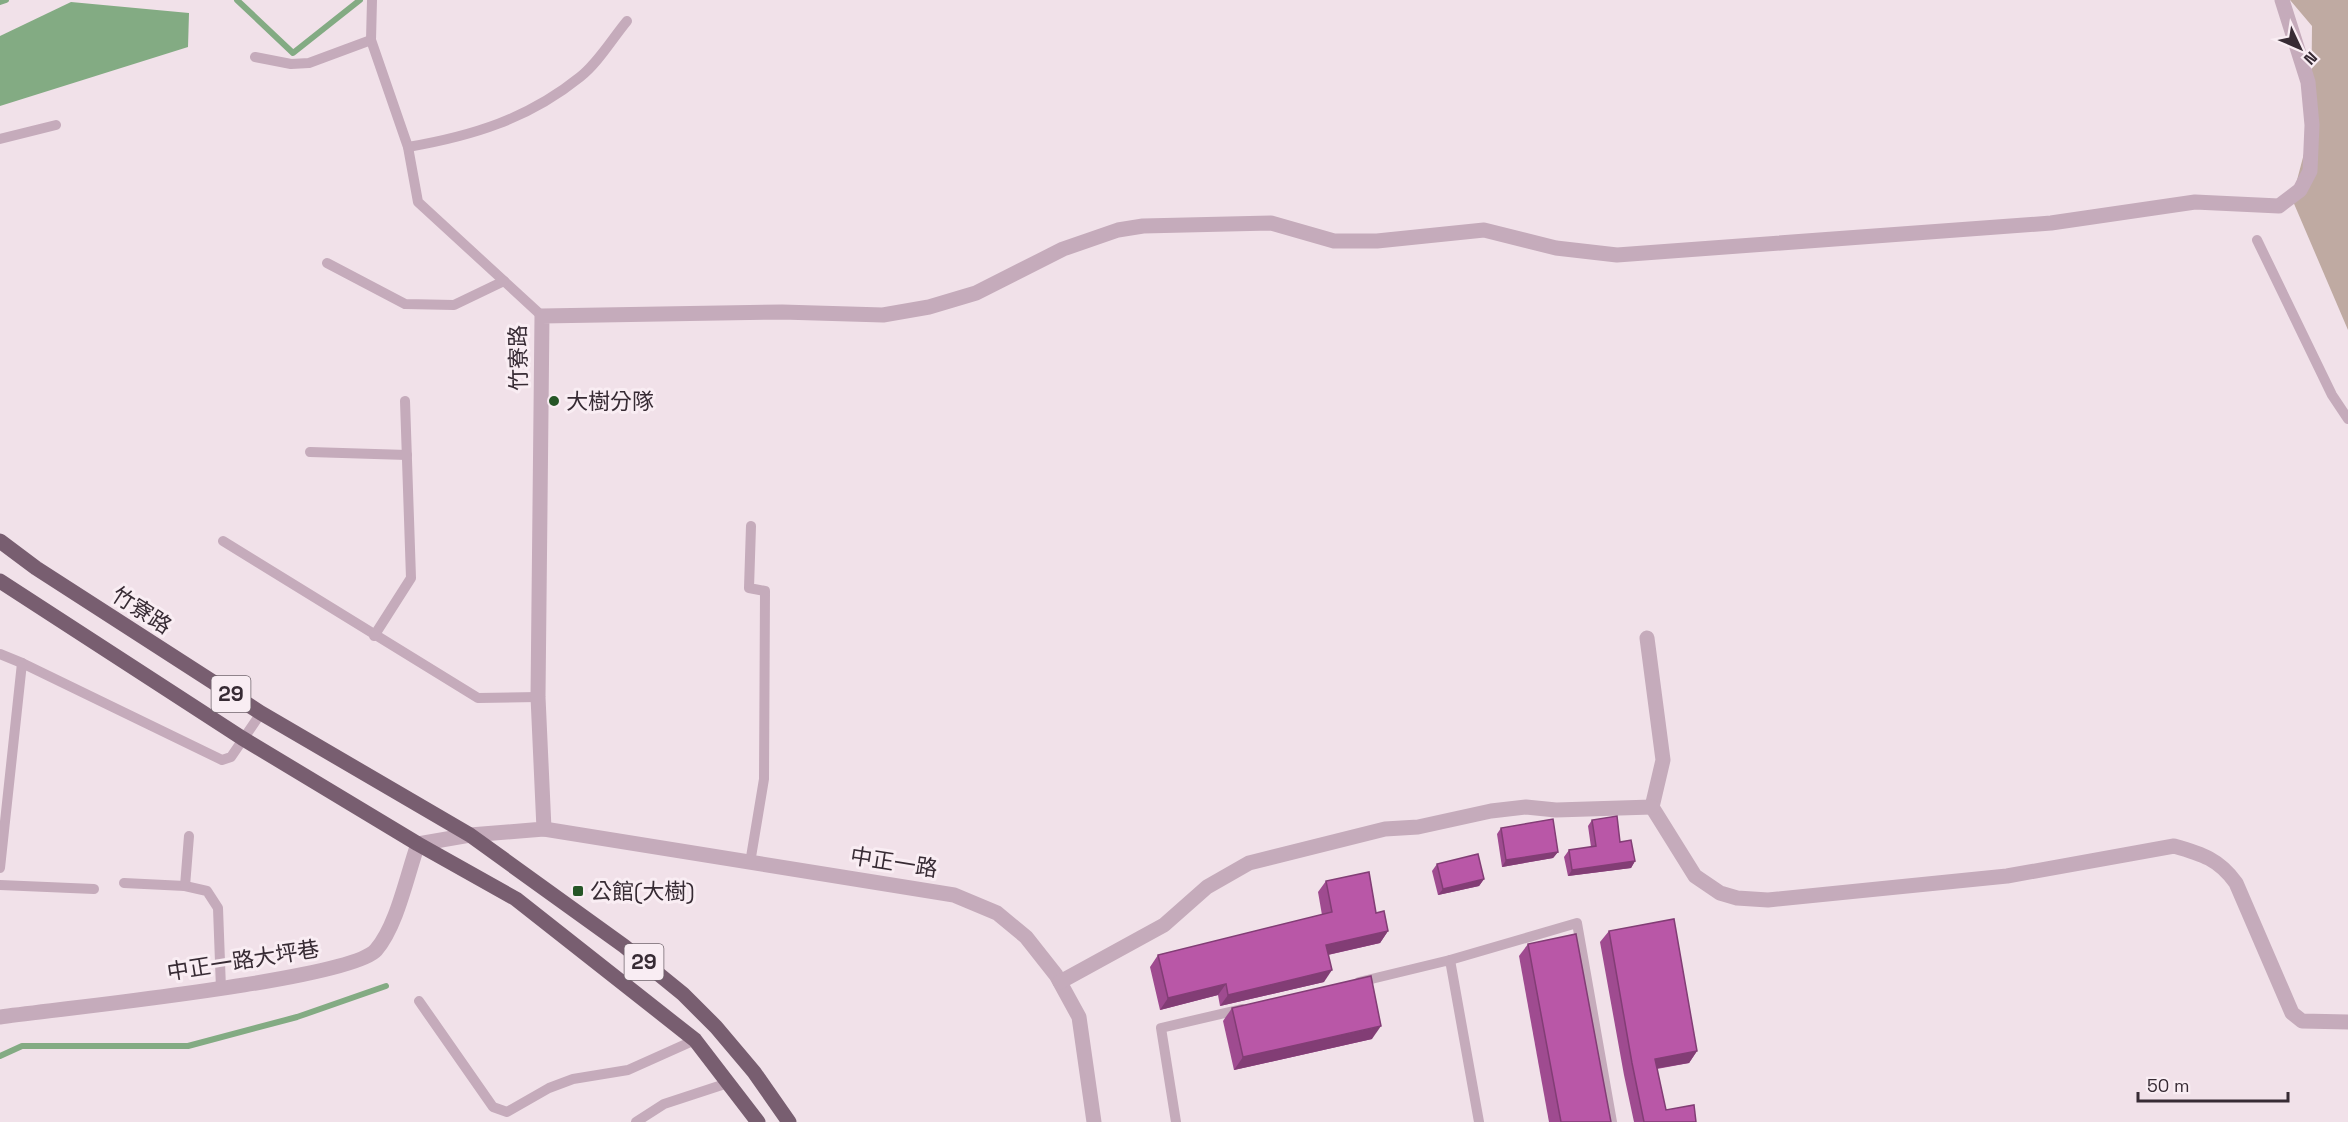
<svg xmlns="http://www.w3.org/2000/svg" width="2348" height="1122" viewBox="0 0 2348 1122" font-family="'Space Grotesk','Noto Sans TC',sans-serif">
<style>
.green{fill:#bfaaa2}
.water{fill:#83ab83}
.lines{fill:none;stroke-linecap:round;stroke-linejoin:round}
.stream{stroke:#83ab83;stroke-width:6}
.service{stroke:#c5abbb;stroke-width:10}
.minor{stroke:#c5abbb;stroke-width:15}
.primary{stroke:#785e70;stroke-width:15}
.wall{fill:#9f4b90}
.shaded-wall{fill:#823d75}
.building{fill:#b957a7;stroke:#823d75;stroke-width:1.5}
.poi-dot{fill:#255526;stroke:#f9edf3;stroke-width:2}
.labels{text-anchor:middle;stroke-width:6;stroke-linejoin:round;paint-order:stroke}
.shield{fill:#f9edf3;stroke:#71656d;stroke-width:1.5}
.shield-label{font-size:21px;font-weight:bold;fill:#372b34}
.street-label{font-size:22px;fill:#372b34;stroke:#f9edf3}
.poi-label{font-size:22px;fill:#372b34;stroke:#f9edf3;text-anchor:start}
</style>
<rect width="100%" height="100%" fill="#f1e1e9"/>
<path class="green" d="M2290,0H2348V330L2292,199L2311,127L2312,26Z"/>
<path class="water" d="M71,2L189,13L188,47L0,106V36Z"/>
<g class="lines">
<g class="stream">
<path d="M237,0L293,53L360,0"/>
<path d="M0,2L6,0"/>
<path d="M0,1056L22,1046H188L297,1017L386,986"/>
</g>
<g class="service">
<path d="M372,0L371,40L408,147L418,202L542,316"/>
<path d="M255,57L291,64L309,63L371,40"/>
<path d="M0,139L56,125"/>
<path d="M408,147C472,136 528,119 580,77C598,63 612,39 627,21"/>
<path d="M2257,240L2332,395L2348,419"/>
<path d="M327,263L405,304L454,305L504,281"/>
<path d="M310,452L407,455"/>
<path d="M223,541L478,698L538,697"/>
<path d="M374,636L411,578L405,401"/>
<path d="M0,654L22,663"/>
<path d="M750,863L764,779L765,591L749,588L751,526"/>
<path d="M0,868L22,663L222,760L231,757L261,713"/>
<path d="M124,883L185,886L207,891L218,908L221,989"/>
<path d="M0,885L94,889"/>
<path d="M185,886L189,836"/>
<path d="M1450,960L1577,923L1612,1122"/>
<path d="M1359,982L1450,960L1479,1122"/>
<path d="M419,1001L493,1107L507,1112L549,1088L573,1079L628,1070L695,1040"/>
<path d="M636,1122L664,1104L728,1083"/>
<path d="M1176,1122L1161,1028L1242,1009"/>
</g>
<g class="minor">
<path d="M1647,638L1663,760L1652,807L1695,876L1720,893L1737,898L1768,900L2007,876L2174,846C2202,854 2219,859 2236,883L2292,1013L2302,1021L2348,1022"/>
<path d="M544,829L954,895L997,913L1026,937L1056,975L1079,1017L1094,1122"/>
<path d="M1060,982L1164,925L1207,887L1249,863L1385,829L1418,827L1491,811L1526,807L1556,810L1652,807"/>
<path d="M0,1017C56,1009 350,980 376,950C397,926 407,875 418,844L470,835L544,829L538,697L542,316L782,312L883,315L929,307L976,293L1063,249L1118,230L1143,226L1271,223L1334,241H1377L1484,230L1556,248L1617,255L2051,223L2195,202L2279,206L2300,190L2310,171L2312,125L2308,82L2282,0"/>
</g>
<g class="primary">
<path d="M0,541L36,568L261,713L470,835L624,946L683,994L716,1027L754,1072L789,1122"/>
<path d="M0,581L242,738L418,844L516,899L695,1040L758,1122"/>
</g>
</g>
<g class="wall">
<path d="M1592,820L1620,842L1635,861L1631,868L1568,876L1564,857L1569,850L1591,847L1588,826Z"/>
<path d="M1501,828L1558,852L1553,858L1502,867L1497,834Z"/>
<path d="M1437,864L1484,879L1479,886L1438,895L1432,871Z"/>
<path d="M1326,881L1376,913L1388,931L1380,943L1328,955L1324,982L1220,1006L1218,995L1160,1010L1150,967L1158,955L1322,915L1318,892Z"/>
<path d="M1609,931L1697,1051L1689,1063L1657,1069L1666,1110L1696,1122H1634L1624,1075L1600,942Z"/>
<path d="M1528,944L1611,1122H1549L1519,956Z"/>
<path d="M1232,1008L1372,1039L1234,1070L1223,1021Z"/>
</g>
<g class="shaded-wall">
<path d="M1558,852L1553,858L1502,867L1506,860Z"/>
<path d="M1635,861L1631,868L1568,876L1572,870Z"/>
<path d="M1484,879L1479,886L1438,895L1443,889Z"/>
<path d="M1388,931L1380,943L1318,957L1326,945Z"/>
<path d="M1332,970L1324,982L1220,1006L1228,995Z"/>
<path d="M1226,984L1218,995L1160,1010L1168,998Z"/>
<path d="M1381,1026L1372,1039L1234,1070L1243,1057Z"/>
<path d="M1697,1051L1689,1063L1647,1070L1655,1059Z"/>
</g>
<g class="building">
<path d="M1617,816L1620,842L1631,840L1635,861L1572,870L1569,850L1596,846L1592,820Z"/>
<path d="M1553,819L1558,852L1506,860L1501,828Z"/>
<path d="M1478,854L1484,879L1443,889L1437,864Z"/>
<path d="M1369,872L1376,913L1384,911L1388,931L1326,945L1332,970L1228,995L1226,984L1168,998L1158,955L1332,912L1326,881Z"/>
<path d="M1674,919L1697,1051L1655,1059L1666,1110L1694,1105L1696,1122H1644L1632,1063L1609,931Z"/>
<path d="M1576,934L1611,1122H1561L1528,944Z"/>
<path d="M1371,976L1381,1026L1243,1057L1232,1008Z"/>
</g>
<g class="poi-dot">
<circle cx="554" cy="401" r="6"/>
<rect x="572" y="885" width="12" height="12" rx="3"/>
</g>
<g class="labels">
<g class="shield">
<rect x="211.5" y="676" width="39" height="36" rx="4.5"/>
<rect x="624.5" y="944" width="39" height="36" rx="4.5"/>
</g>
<g class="shield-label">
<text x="231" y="701">29</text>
<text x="644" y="969">29</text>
</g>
<g class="street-label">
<text transform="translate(518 358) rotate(-91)" y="8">竹寮路</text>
<text transform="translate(142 610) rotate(33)" y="8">竹寮路</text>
<text transform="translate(894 862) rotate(9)" y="8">中正一路</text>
<text transform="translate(243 960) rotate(-9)" y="8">中正一路大坪巷</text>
</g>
<g class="poi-label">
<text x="566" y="409">大樹分隊</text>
<text x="590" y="899">公館(大樹)</text>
</g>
</g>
<g transform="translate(2300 48) rotate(134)" stroke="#f9edf3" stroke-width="4.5" paint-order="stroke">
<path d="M0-4.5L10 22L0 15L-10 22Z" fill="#372b34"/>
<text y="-9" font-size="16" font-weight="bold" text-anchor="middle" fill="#372b34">N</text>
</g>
<path d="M2138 1092v9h150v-9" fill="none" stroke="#372b34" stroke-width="3"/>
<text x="2147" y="1092" font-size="18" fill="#372b34" stroke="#f9edf3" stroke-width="4.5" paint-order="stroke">50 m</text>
</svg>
